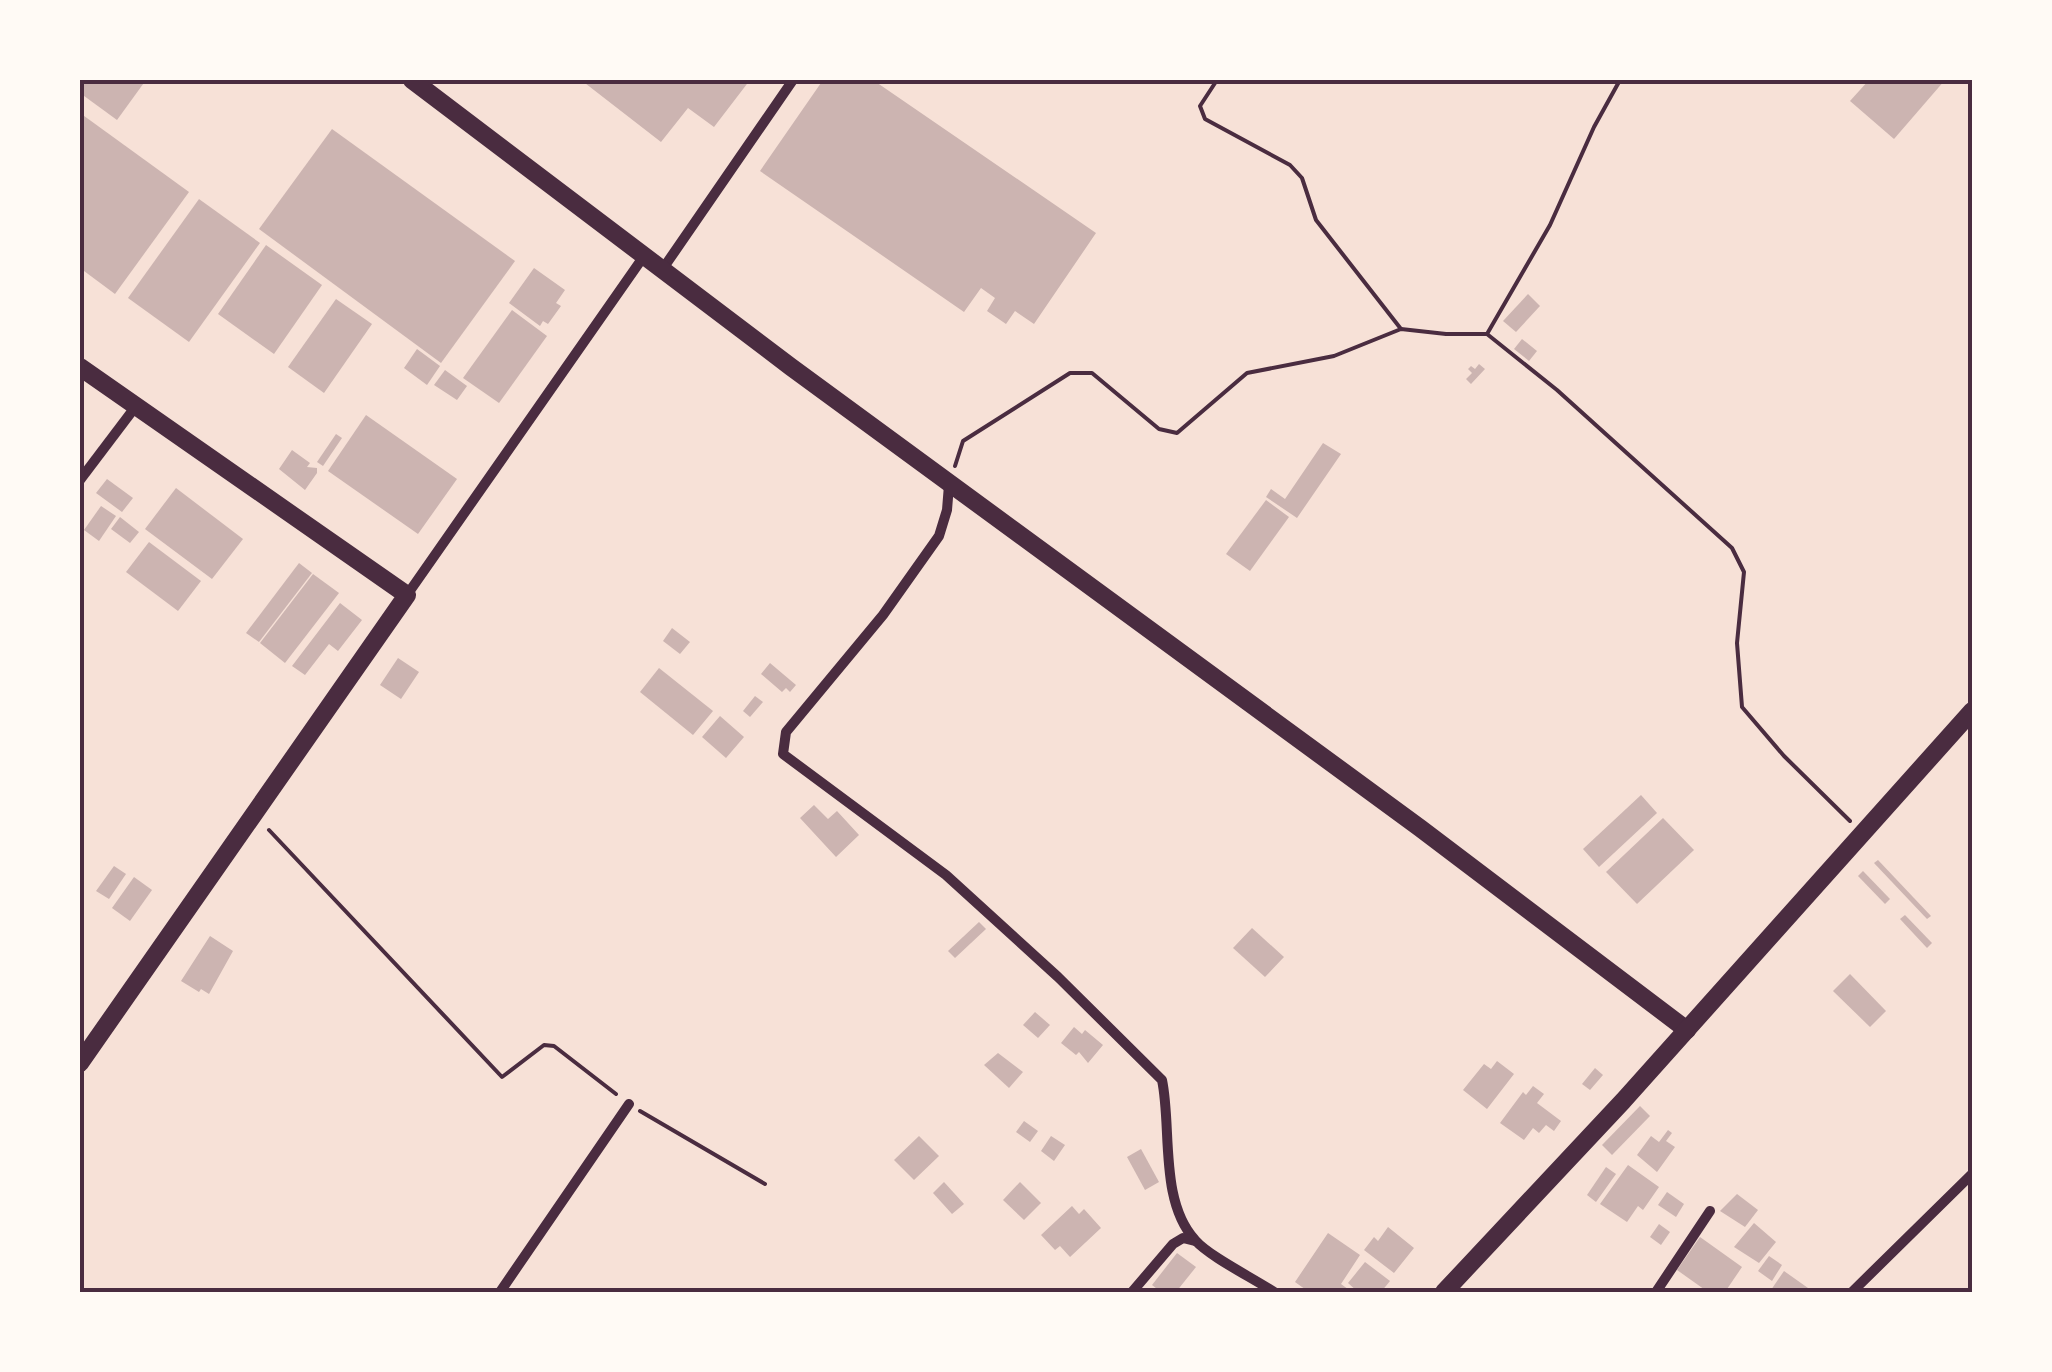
<svg xmlns="http://www.w3.org/2000/svg" width="2052" height="1372" viewBox="0 0 2052 1372" font-family="'Varela Round',sans-serif">
<style>
.building{fill:#ccb4b1}
.lines{fill:none;stroke-linecap:round;stroke-linejoin:round}
.path{stroke:#4a2c40;stroke-width:4}
.minor{stroke:#4a2c40;stroke-width:10}
.tertiary{stroke:#4a2c40;stroke-width:18}
.secondary{stroke:#4a2c40;stroke-width:18}
.neatline{fill:none;stroke:#4a2c40;stroke-width:4}
</style>
<rect width="100%" height="100%" fill="#f7e1d7"/>
<g class="building">
<path d="M80,80H146L117,120L80,93Z"/>
<path d="M581,80H750L714,127L688,108L661,142Z"/>
<path d="M823,80H873L1096,233L1034,324L1015,311L1006,324L987,311L995,298L981,288L964,312L760,171Z"/>
<path d="M1869,80H1945L1894,139L1850,101Z"/>
<path d="M80,113L189,192L115,294L80,268Z"/>
<path d="M332,129L515,261L441,363L259,229Z"/>
<path d="M199,199L260,243L189,342L128,298Z"/>
<path d="M266,245L322,285L274,354L218,314Z"/>
<path d="M534,268L565,290L556,303L561,306L548,324L543,321L540,326L509,303Z"/>
<path d="M1528,294L1540,306L1516,332L1503,321Z"/>
<path d="M336,299L372,324L324,393L288,367Z"/>
<path d="M512,310L547,336L499,403L463,378Z"/>
<path d="M1522,339L1537,351L1529,361L1514,349Z"/>
<path d="M417,349L440,366L427,385L404,368Z"/>
<path d="M1479,364L1485,369L1471,384L1466,379L1472,373L1468,369L1471,366L1475,369Z"/>
<path d="M445,370L467,386L457,400L434,385Z"/>
<path d="M366,415L457,479L418,534L328,471Z"/>
<path d="M336,434L342,438L323,466L317,462Z"/>
<path d="M1323,443L1341,454L1297,518L1266,497L1271,489L1285,499Z"/>
<path d="M292,450L310,463L307,467L317,468V473L305,490L279,469Z"/>
<path d="M107,479L133,498L122,512L96,493Z"/>
<path d="M176,488L243,539L212,579L145,529Z"/>
<path d="M1266,500L1289,517L1250,571L1226,554Z"/>
<path d="M101,506L116,516L99,541L84,530Z"/>
<path d="M120,517L139,532L130,543L111,529Z"/>
<path d="M149,542L201,581L178,611L126,572Z"/>
<path d="M299,563L312,573L259,642L246,633Z"/>
<path d="M313,574L339,593L285,663L260,643Z"/>
<path d="M340,603L362,620L338,651L329,644L305,675L292,666Z"/>
<path d="M672,628L690,642L680,654L663,641Z"/>
<path d="M398,658L419,672L401,699L380,685Z"/>
<path d="M770,663L796,685L790,692L786,688L782,692L761,674Z"/>
<path d="M659,668L713,711L693,735L640,692Z"/>
<path d="M755,696L763,702L750,717L743,711Z"/>
<path d="M720,716L744,737L726,758L702,737Z"/>
<path d="M1641,795L1657,813L1599,867L1583,849Z"/>
<path d="M814,805L828,819L837,811L859,835L836,857L800,818Z"/>
<path d="M1663,818L1694,850L1637,904L1606,872Z"/>
<path d="M1878,860L1931,916L1927,919L1874,863Z"/>
<path d="M114,866L126,874L109,899L96,891Z"/>
<path d="M1863,871L1890,899L1885,904L1858,876Z"/>
<path d="M134,877L152,890L130,921L112,908Z"/>
<path d="M1905,915L1932,943L1927,948L1900,919Z"/>
<path d="M979,922L986,929L955,958L948,951Z"/>
<path d="M1252,928L1284,957L1265,977L1233,948Z"/>
<path d="M210,936L233,951L209,994L201,989L199,992L181,981Z"/>
<path d="M1850,974L1886,1011L1870,1027L1833,991Z"/>
<path d="M1035,1012L1050,1025L1038,1038L1023,1025Z"/>
<path d="M1074,1027L1082,1034L1085,1030L1103,1045L1088,1063L1079,1052L1076,1055L1061,1043Z"/>
<path d="M998,1053L1023,1072L1009,1088L984,1065Z"/>
<path d="M1497,1061L1514,1074L1487,1109L1463,1090L1484,1064L1491,1069Z"/>
<path d="M1595,1068L1603,1075L1590,1090L1582,1084Z"/>
<path d="M1533,1086L1544,1094L1537,1103L1561,1121L1554,1131L1546,1125L1539,1133L1533,1128L1524,1140L1500,1123L1523,1092L1526,1095Z"/>
<path d="M1640,1106L1650,1116L1612,1155L1602,1145Z"/>
<path d="M1024,1121L1038,1131L1030,1142L1016,1132Z"/>
<path d="M1668,1130L1672,1133L1666,1141L1675,1147L1657,1172L1637,1155L1651,1136L1659,1142Z"/>
<path d="M919,1136L939,1156L914,1180L894,1160Z"/>
<path d="M1051,1136L1065,1145L1054,1161L1041,1151Z"/>
<path d="M1141,1149L1159,1182L1145,1190L1127,1157Z"/>
<path d="M1628,1165L1659,1187L1643,1210L1638,1206L1627,1222L1600,1204Z"/>
<path d="M1606,1167L1616,1174L1596,1202L1587,1195Z"/>
<path d="M944,1182L964,1204L952,1214L933,1193Z"/>
<path d="M1020,1182L1041,1203L1024,1220L1003,1200Z"/>
<path d="M1667,1192L1684,1204L1676,1217L1658,1205Z"/>
<path d="M1737,1194L1758,1210L1745,1227L1720,1211Z"/>
<path d="M1072,1206L1079,1214L1084,1209L1101,1228L1070,1257L1060,1246L1055,1250L1041,1235Z"/>
<path d="M1754,1223L1776,1242L1759,1263L1734,1247Z"/>
<path d="M1659,1224L1670,1232L1661,1245L1650,1237Z"/>
<path d="M1388,1227L1414,1248L1394,1273L1364,1250L1374,1237L1378,1241Z"/>
<path d="M1328,1233L1360,1255L1341,1284L1352,1292H1309L1295,1282Z"/>
<path d="M1700,1237L1742,1267L1725,1292H1708L1677,1270Z"/>
<path d="M1177,1253L1196,1267L1176,1292H1161L1152,1285Z"/>
<path d="M1769,1256L1782,1265L1772,1281L1758,1271Z"/>
<path d="M1365,1262L1390,1281L1381,1292H1358L1348,1283Z"/>
<path d="M1784,1271L1808,1288L1805,1292L1771,1290Z"/>
</g>
<g class="lines">
<g class="path">
<path d="M1217,80L1200,106L1205,119L1290,165L1302,178L1316,220L1401,329"/>
<path d="M1487,334L1557,390L1732,548L1744,572L1737,643L1742,707L1784,756L1850,821"/>
<path d="M955,466L963,441L1070,373H1092L1159,429L1177,433L1247,373L1334,356L1401,329L1446,334H1487L1550,225L1594,127L1620,80"/>
<path d="M269,830L502,1077L544,1045L554,1046L616,1094"/>
<path d="M640,1111L765,1184"/>
</g>
<g class="minor">
<path d="M662,270L793,80"/>
<path d="M80,480L136,406"/>
<path d="M949,485L947,510L939,536L883,615L786,732L783,754L946,875L1058,977L1162,1080C1172,1127 1159,1201 1195,1240C1210,1257 1253,1278 1274,1292"/>
<path d="M407,595L644,256"/>
<path d="M500,1292L629,1104"/>
<path d="M1132,1292L1173,1244L1183,1238L1195,1241"/>
<path d="M1656,1292L1710,1211"/>
<path d="M1852,1292L1972,1174"/>
</g>
<g class="tertiary">
<path d="M412,80L791,367L1420,828L1687,1030"/>
<path d="M80,367L407,595L80,1063"/>
</g>
<path class="secondary" d="M1444,1292L1623,1101L1972,711"/>
</g>
<rect width="2052" height="1372" fill="none" stroke="#fffaf5" stroke-width="165"/>
<rect x="82" y="82" width="1888" height="1208" class="neatline"/>
</svg>
